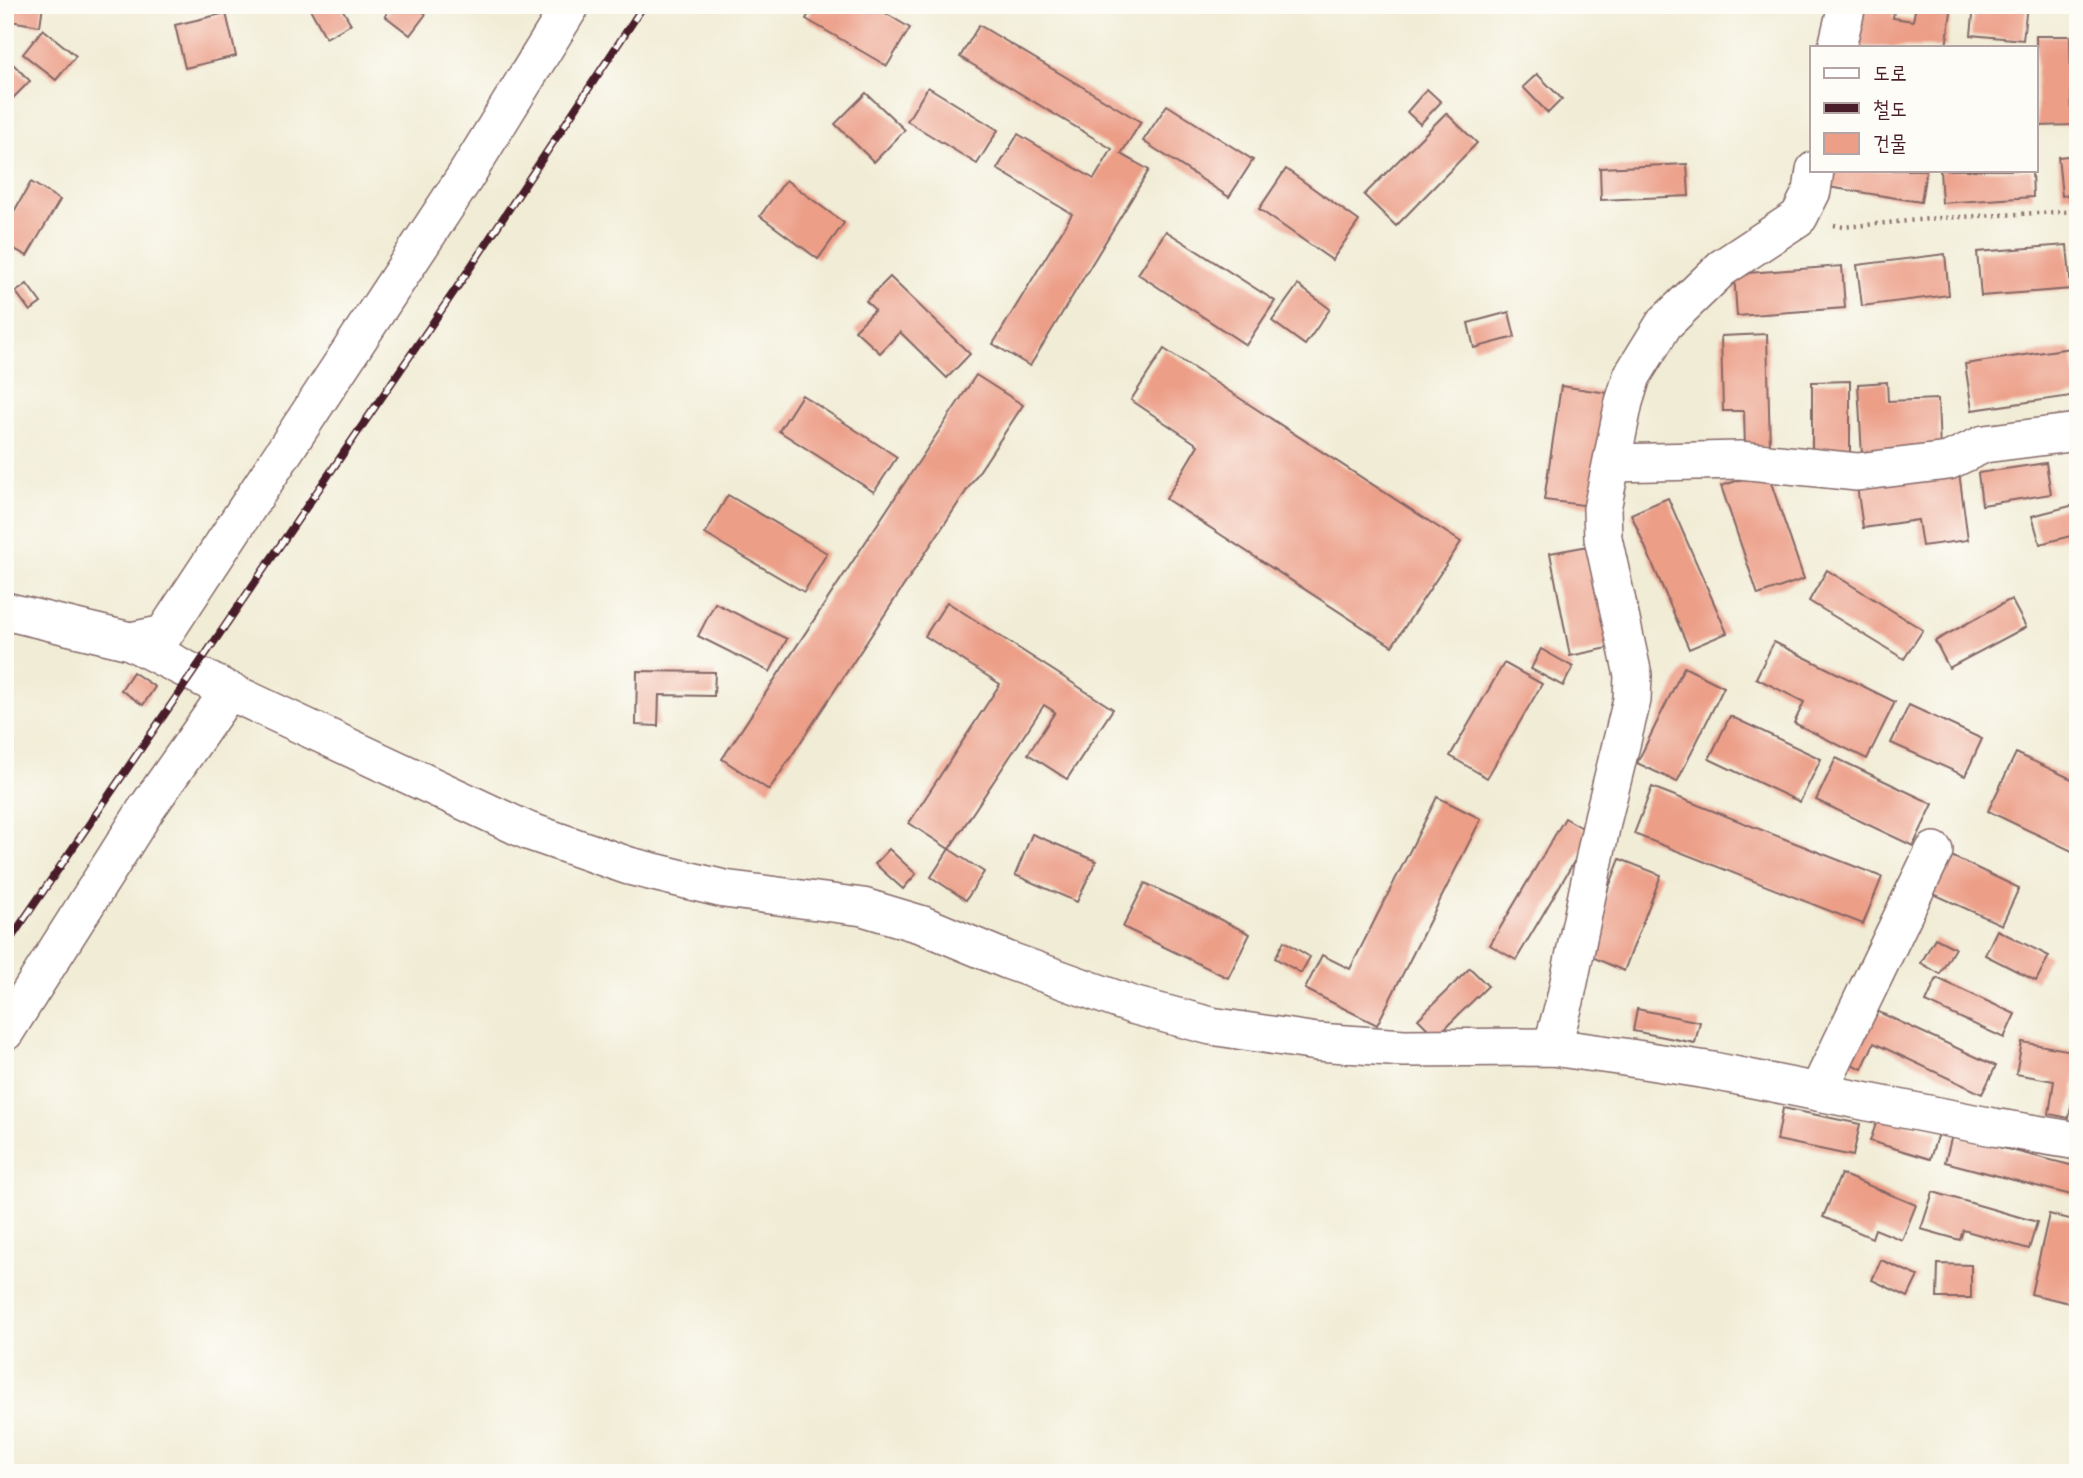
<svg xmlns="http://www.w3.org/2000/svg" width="2083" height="1478" viewBox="0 0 2083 1478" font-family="Mynerve,'Poor Story',sans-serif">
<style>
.building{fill:#ec9e87}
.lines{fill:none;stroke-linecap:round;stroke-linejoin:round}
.minor-casing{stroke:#846766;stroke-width:40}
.path{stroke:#846766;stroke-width:4.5;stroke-dasharray:2 5;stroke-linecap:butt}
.minor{stroke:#fff;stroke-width:37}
.rail-casing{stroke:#4a1f2b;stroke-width:8}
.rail{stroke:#fdfcf7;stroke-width:5;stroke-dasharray:16;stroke-linecap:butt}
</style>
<rect width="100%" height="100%" fill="#fdfcf7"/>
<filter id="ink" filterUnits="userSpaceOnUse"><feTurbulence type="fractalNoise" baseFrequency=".0143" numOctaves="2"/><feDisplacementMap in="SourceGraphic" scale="14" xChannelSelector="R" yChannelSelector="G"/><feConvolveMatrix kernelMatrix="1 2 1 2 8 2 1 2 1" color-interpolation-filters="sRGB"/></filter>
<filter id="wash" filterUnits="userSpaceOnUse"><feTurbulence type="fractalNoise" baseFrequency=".00686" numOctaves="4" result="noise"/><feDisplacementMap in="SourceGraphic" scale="28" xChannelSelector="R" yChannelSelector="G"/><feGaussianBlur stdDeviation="1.57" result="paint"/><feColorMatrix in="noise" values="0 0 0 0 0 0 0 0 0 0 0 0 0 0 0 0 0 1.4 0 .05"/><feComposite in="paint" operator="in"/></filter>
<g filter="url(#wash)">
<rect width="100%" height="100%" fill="#f1ecd5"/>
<g id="blocks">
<g class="building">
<path d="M12,5H43L40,26L10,21Z"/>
<path d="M308,5H340L351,24L326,38Z"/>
<path d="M392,5H414L426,14L410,35L385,16Z"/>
<path d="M814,5H872L910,28L887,66L806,19Z"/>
<path d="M1862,5H1895L1893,18L1913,21L1916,5H1952L1946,47H1855Z"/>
<path d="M1974,5H2027L2023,40L1971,35Z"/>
<path d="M226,13L236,56L185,68L175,25Z"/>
<path d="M979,25L1141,122L1121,154L1149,170L1030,366L993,344L1072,214L997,169L1018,134L1094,179L1112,149L960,57Z"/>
<path d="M43,29L76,56L56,80L23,54Z"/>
<path d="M2036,36H2070L2072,125L2037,126Z"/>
<path d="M9,60L30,81L5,106V64Z"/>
<path d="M1537,74L1562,99L1548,113L1523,87Z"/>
<path d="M928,87L998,130L977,164L907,121Z"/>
<path d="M1427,89L1441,102L1420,124L1407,112Z"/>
<path d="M866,93L905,130L874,162L835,124Z"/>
<path d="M1167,105L1253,160L1229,197L1143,141Z"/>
<path d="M1446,113L1477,143L1396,226L1364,195Z"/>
<path d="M2078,155V194L2062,196L2058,157Z"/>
<path d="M1687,164L1689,196L1601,200L1600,168Z"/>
<path d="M5,167L12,171L5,181Z"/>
<path d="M1286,169L1359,221L1332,260L1259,209Z"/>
<path d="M1825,170H1926L1921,202L1822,186Z"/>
<path d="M1940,170H2032L2033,197L1942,203Z"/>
<path d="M786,180L844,223L818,259L760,216Z"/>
<path d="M31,182L60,200L27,256L5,244V227Z"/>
<path d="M1166,231L1275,301L1246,345L1138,274Z"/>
<path d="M2067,245L2071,289L1981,296L1977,252Z"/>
<path d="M1945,254L1949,295L1862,306L1857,265Z"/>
<path d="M1842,266L1845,308L1737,316L1734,274Z"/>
<path d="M890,277L970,354L947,378L900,332L880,353L855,330L875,310L866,301Z"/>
<path d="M27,284L41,303L30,311L16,292Z"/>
<path d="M1298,285L1330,309L1305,345L1272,321Z"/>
<path d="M1509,312L1515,337L1474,348L1468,323Z"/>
<path d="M1767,334L1770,448H1745L1744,411H1723L1721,336Z"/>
<path d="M2071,348L2078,395L1972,410L1965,364Z"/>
<path d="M1164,349L1461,542L1392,646L1166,499L1198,445L1131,400Z"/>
<path d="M976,375L1023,405L769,790L722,759Z"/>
<path d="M1850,381V457L1812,458V382Z"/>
<path d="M1887,382L1888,401L1938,399L1940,452L1862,456L1858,384Z"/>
<path d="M1561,386L1608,393L1590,506L1544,500Z"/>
<path d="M802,395L897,457L874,492L779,431Z"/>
<path d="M2046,463L2051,494L1982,505L1978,473Z"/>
<path d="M1767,471L1804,579L1758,595L1721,486Z"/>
<path d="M1959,472L1968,540L1922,546L1918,520L1863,528L1857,486Z"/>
<path d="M728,495L827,553L804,592L705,534Z"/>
<path d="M1668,498L1727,633L1689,649L1631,514Z"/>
<path d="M2078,504V534L2040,544L2032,516Z"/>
<path d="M1594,545L1613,647L1570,656L1550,553Z"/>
<path d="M1827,570L1923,630L1904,659L1809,601Z"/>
<path d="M2011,599L2026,627L1949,668L1935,641Z"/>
<path d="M947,602L1113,709L1067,779L1028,754L1055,712L1044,705L949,849L909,823L1000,684L925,636Z"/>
<path d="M715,603L787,639L770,672L698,636Z"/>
<path d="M1774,642L1895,702L1867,759L1794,723L1804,702L1756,678Z"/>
<path d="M1541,649L1573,667L1563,686L1531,669Z"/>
<path d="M1504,663L1542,684L1487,778L1450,756Z"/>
<path d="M1684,667L1724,687L1677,782L1637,763Z"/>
<path d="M637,671L715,672L714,696L659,695L658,726L636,725Z"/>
<path d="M133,672L155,687L143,705L121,690Z"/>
<path d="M1909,705L1982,739L1965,776L1891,743Z"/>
<path d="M1730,716L1821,759L1800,802L1709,759Z"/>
<path d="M2016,753L2078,782V854L1988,811Z"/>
<path d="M1836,758L1933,804L1913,846L1816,800Z"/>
<path d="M1652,787L1882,877L1863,924L1634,834Z"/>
<path d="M1437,797L1481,819L1377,1025L1305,989L1322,955L1350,969Z"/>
<path d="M1565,818L1591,833L1516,960L1490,945Z"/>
<path d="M1032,834L1096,861L1077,902L1015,875Z"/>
<path d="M889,849L916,874L903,889L875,864Z"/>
<path d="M949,849L984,872L966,900L931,877Z"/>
<path d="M1945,853L2019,888L2002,925L1927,891Z"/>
<path d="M1620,859L1661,875L1624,971L1583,953Z"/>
<path d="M1145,883L1250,934L1228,978L1123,927Z"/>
<path d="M1997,930L2049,956L2036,981L1985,955Z"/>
<path d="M1935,938L1955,948L1940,974L1921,963Z"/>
<path d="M1284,941L1310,957L1301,973L1275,958Z"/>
<path d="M1470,968L1488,986L1436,1037L1418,1019Z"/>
<path d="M1937,978L2015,1014L2004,1038L1926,1002Z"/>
<path d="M1870,1008L1996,1066L1982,1094L1874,1043L1862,1069L1845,1061Z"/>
<path d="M1637,1009L1700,1022L1695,1043L1633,1031Z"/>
<path d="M2022,1042L2078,1052V1067L2069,1118L2049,1114L2054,1081L2016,1074Z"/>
<path d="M1783,1108L1860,1124L1853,1156L1777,1140Z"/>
<path d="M1879,1115L1938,1133L1930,1159L1870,1141Z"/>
<path d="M1952,1135L2078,1167L2075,1196L1945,1162Z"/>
<path d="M1841,1174L1916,1205L1902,1240L1875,1229L1872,1238L1823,1217Z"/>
<path d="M1933,1192L2037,1222L2029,1249L1963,1230L1960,1240L1921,1229Z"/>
<path d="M2049,1214L2078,1221V1305L2031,1294Z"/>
<path d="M1881,1260L1918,1276L1908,1297L1872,1280Z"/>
<path d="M1938,1264L1971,1265V1298H1937Z"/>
</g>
</g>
</g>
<g filter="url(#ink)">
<use href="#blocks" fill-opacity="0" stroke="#846766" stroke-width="2"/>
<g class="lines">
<g class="minor-casing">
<g id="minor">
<path d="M1837,47L1847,5"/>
<path d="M1613,463L1739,460L1857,472L1948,461L1984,444L2078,432"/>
<path d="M5,611L130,641L229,691L528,831L629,866L724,889L863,907L923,925L1007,960L1132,1005L1211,1026L1317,1042L1404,1048L1552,1047L1624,1057L1713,1071L1993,1127L2078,1141"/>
<path d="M130,641L164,634L465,177L571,5"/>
<path d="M5,1032L145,811L229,691"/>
<path d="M1552,1047L1565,1001L1603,818L1632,700L1633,675L1603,538L1602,509L1624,402L1632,376L1664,324L1722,268L1799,217L1812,191L1815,170"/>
<path d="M1818,1092L1934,851"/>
</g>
</g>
<path class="path" d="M1834,225L1843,227L1940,218L2078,211"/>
<use href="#minor" class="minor"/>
<g class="rail-casing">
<path id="rail" d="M5,947L462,280L644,5"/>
</g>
<use href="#rail" class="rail"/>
</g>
</g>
<rect width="2083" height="1478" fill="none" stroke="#fdfcf7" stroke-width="28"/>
<rect x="1810" y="46" width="228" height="126" fill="#fdfcf7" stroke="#b5a4a5" stroke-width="2"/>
<rect x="1824" y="68" width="35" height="10" fill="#ffffff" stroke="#b5a4a5" stroke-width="2"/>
<text x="1873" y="80" font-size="21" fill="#4a1f2b">도로</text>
<rect x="1824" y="103" width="35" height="10" fill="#4a1f2b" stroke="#b5a4a5" stroke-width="2"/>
<text x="1873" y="116" font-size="21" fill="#4a1f2b">철도</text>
<rect x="1824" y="133" width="35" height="21" fill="#ec9e87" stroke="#b5a4a5" stroke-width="2"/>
<text x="1873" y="150" font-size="21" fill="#4a1f2b">건물</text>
</svg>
